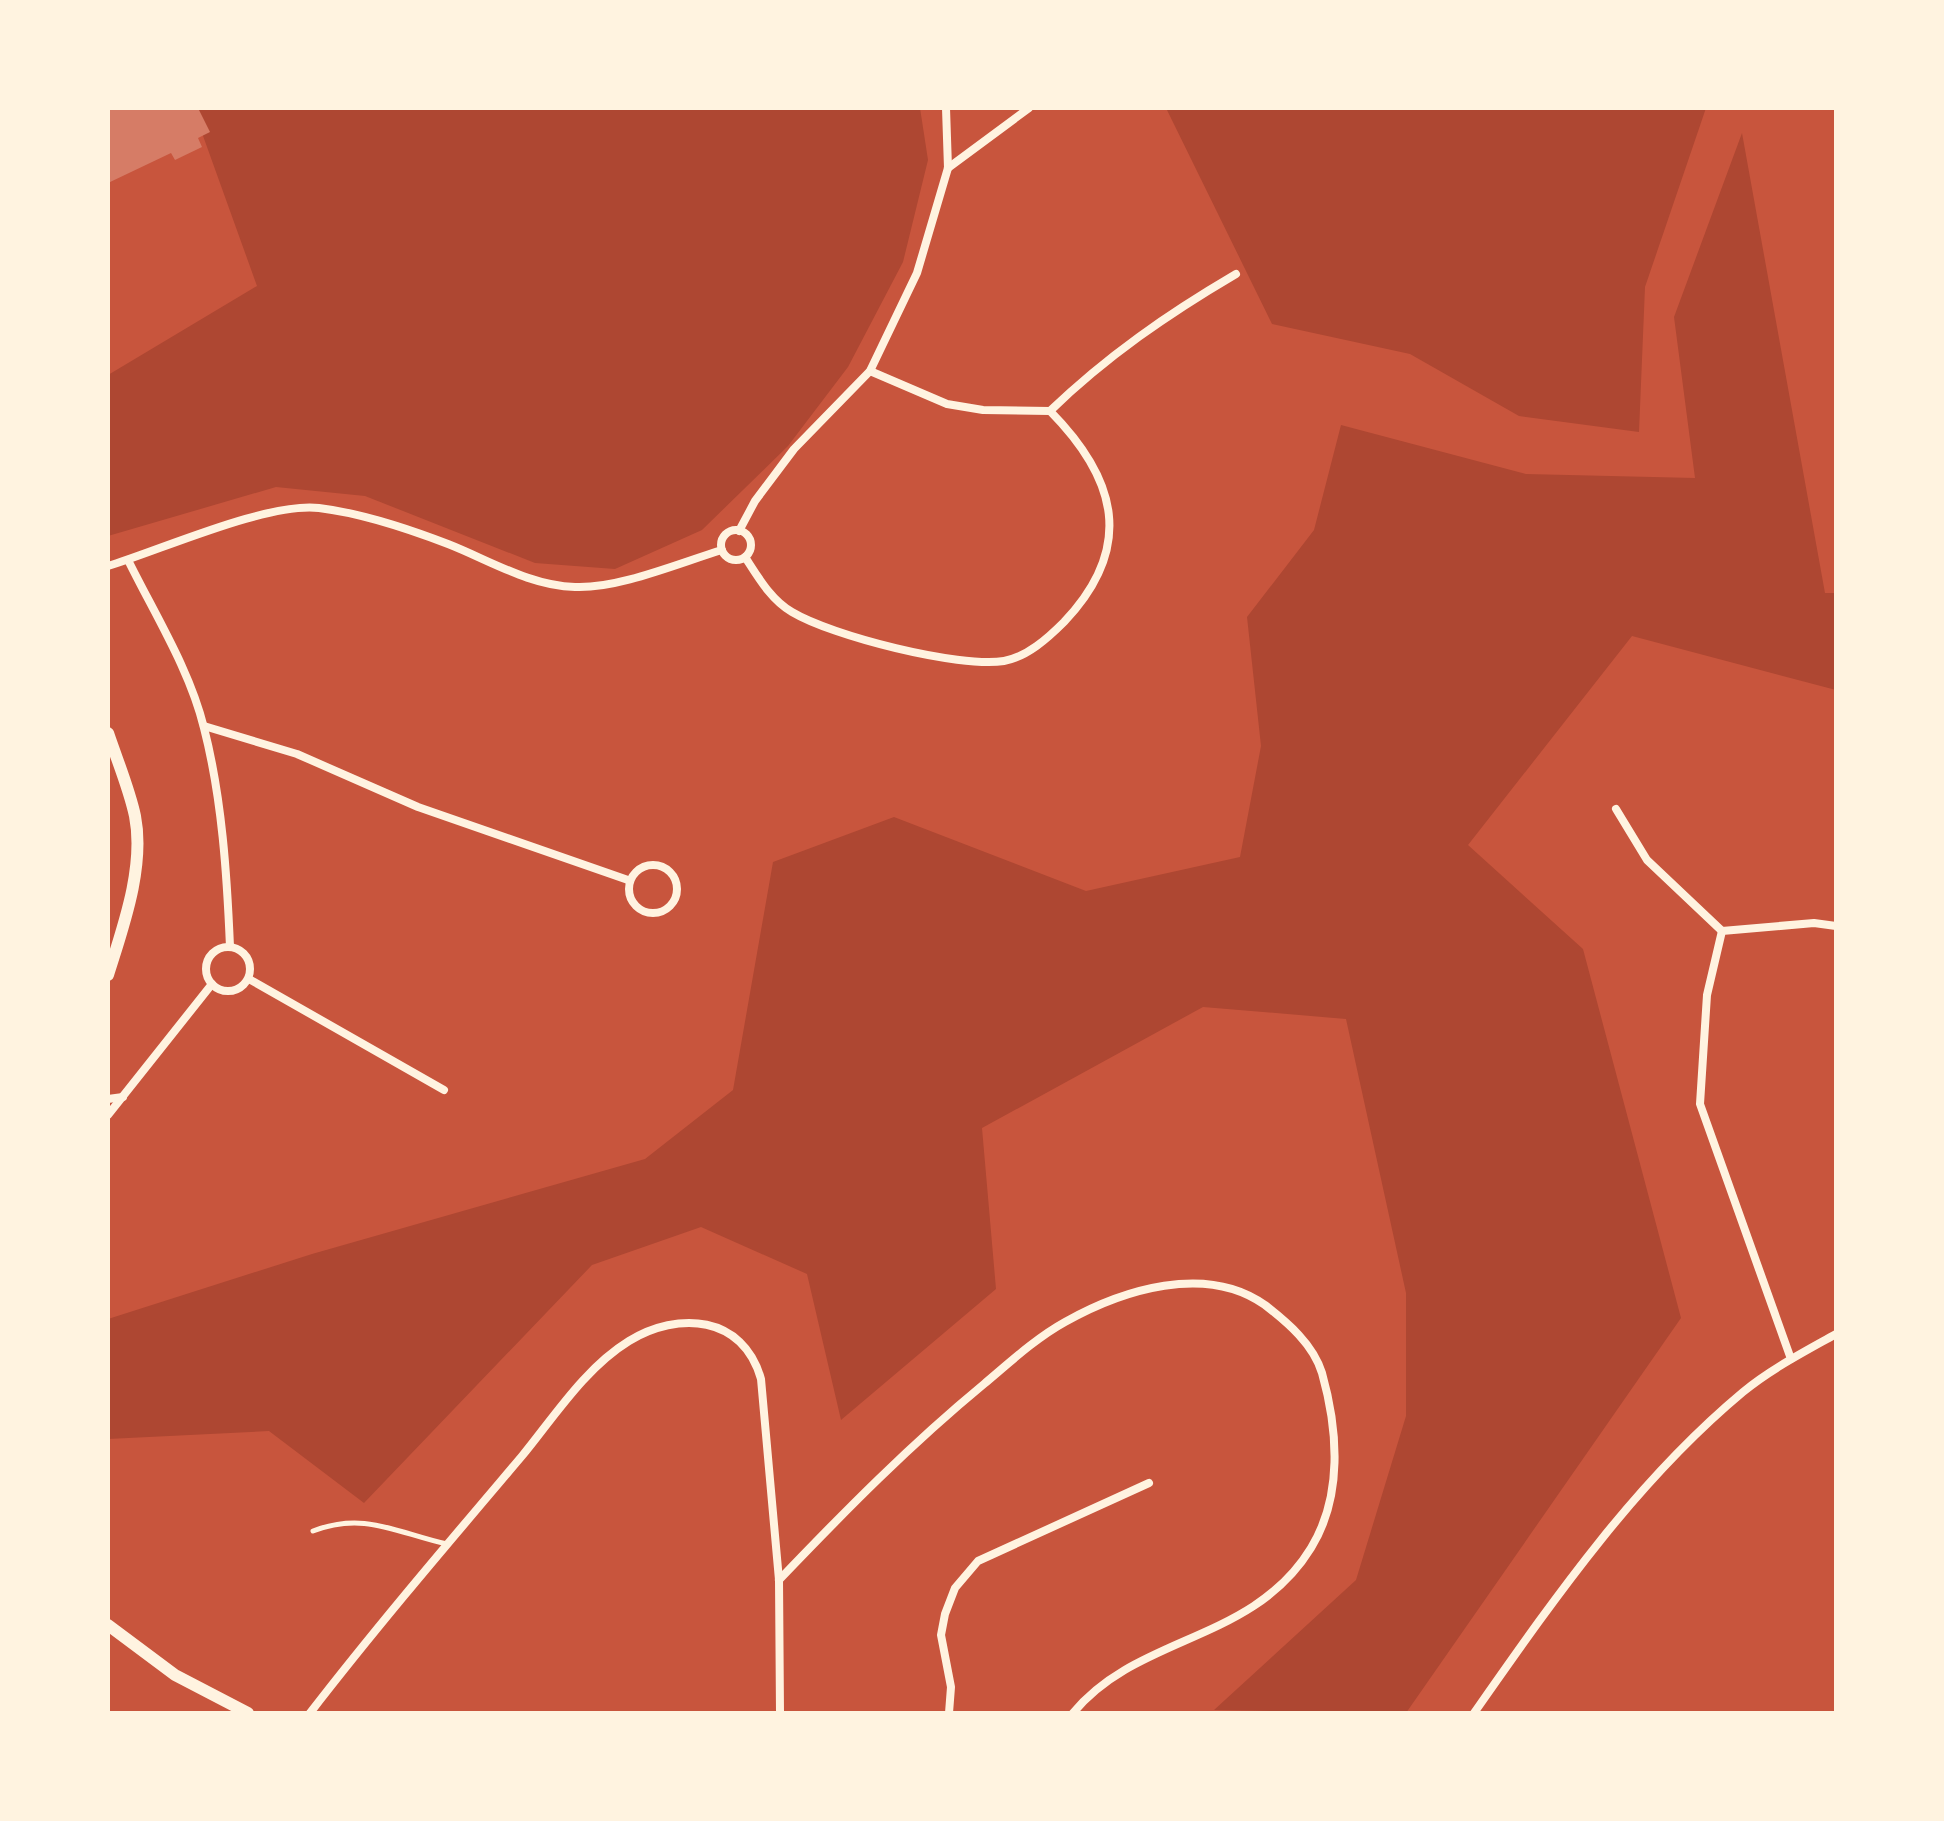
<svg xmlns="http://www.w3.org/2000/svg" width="1944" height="1821" viewBox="0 0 1944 1821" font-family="Rubik,sans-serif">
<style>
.green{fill:#ae4732}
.building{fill:#d67c66}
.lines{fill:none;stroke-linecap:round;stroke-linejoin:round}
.service{stroke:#fff3e0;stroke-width:5}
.minor{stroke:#fff3e0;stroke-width:8}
.tertiary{stroke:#fff3e0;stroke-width:12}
</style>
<rect width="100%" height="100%" fill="#c8553d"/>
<g class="green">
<path d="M193,108H920L928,160L903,262L848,367L788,446L702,530L615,569L535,563L365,496L276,487L108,536V375L257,286Z"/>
<path d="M1166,108H1706L1645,287L1639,432L1519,416L1410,354L1272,324Z"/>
<path d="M1742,133L1825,593H1836V690L1632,636L1468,845L1583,949L1681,1318L1406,1713L1214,1710L1356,1580L1406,1416V1293L1346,1019L1203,1007L982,1128L996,1289L841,1420L807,1274L701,1227L592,1265L364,1503L269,1431L108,1439V1319L312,1254L645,1159L733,1090L773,862L894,817L1086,891L1240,857L1261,746L1247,617L1314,530L1341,425L1526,474L1695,478L1674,317Z"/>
</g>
<path class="building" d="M108,108H198L210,132L198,138L202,147L175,160L171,153L108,183Z"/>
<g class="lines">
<path class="service" d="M313,1531C364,1511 397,1533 447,1544"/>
<g class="minor">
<path d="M948,168L1029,108"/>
<path d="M1050,411C1107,356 1168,314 1236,274"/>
<circle cx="736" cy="545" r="15"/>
<path d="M739,531L755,501L794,449L870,371L917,273L948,168L946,108"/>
<path d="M745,557C758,577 771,600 792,612C832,636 958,668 1004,661C1027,657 1048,638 1064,622C1135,547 1117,479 1050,411L983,410L947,404L870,371"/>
<path d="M128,560C154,613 190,670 204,728C222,798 227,875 230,947"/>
<path d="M108,566C161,550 267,502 319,508C361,513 409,529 448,544C489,560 530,586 575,587C618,589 679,563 722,550"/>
<path d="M204,726L297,754L418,807L628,880"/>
<path d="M1616,809L1647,860L1722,931"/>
<circle cx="653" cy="889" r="24"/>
<circle cx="228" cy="969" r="22"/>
<path d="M249,979L444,1090"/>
<path d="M108,1099L123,1097"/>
<path d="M108,1115L212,984"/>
<path d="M1791,1359L1700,1104L1707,995L1722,931L1814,923L1836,926"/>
<path d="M779,1580C845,1511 910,1445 984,1384C1009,1363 1036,1338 1065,1322C1122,1290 1206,1263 1265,1305C1288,1323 1313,1344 1322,1373C1338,1430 1343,1496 1311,1548C1253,1643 1138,1634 1073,1713"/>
<path d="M310,1713C378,1625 450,1541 522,1456C554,1417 585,1368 629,1341C678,1311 743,1315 761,1379L779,1580L780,1713"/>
<path d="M949,1713L951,1687L941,1635L945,1614L955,1588L978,1561L1149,1483"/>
<path d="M1474,1713C1554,1599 1635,1482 1743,1392C1771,1369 1804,1352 1836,1334"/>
</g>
<g class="tertiary">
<path d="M108,733C117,760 129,788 135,816C145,867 123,927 108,975"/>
<path d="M108,1625L175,1675L248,1713"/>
</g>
</g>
<rect width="1944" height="1821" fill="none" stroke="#fff3e0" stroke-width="220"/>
</svg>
